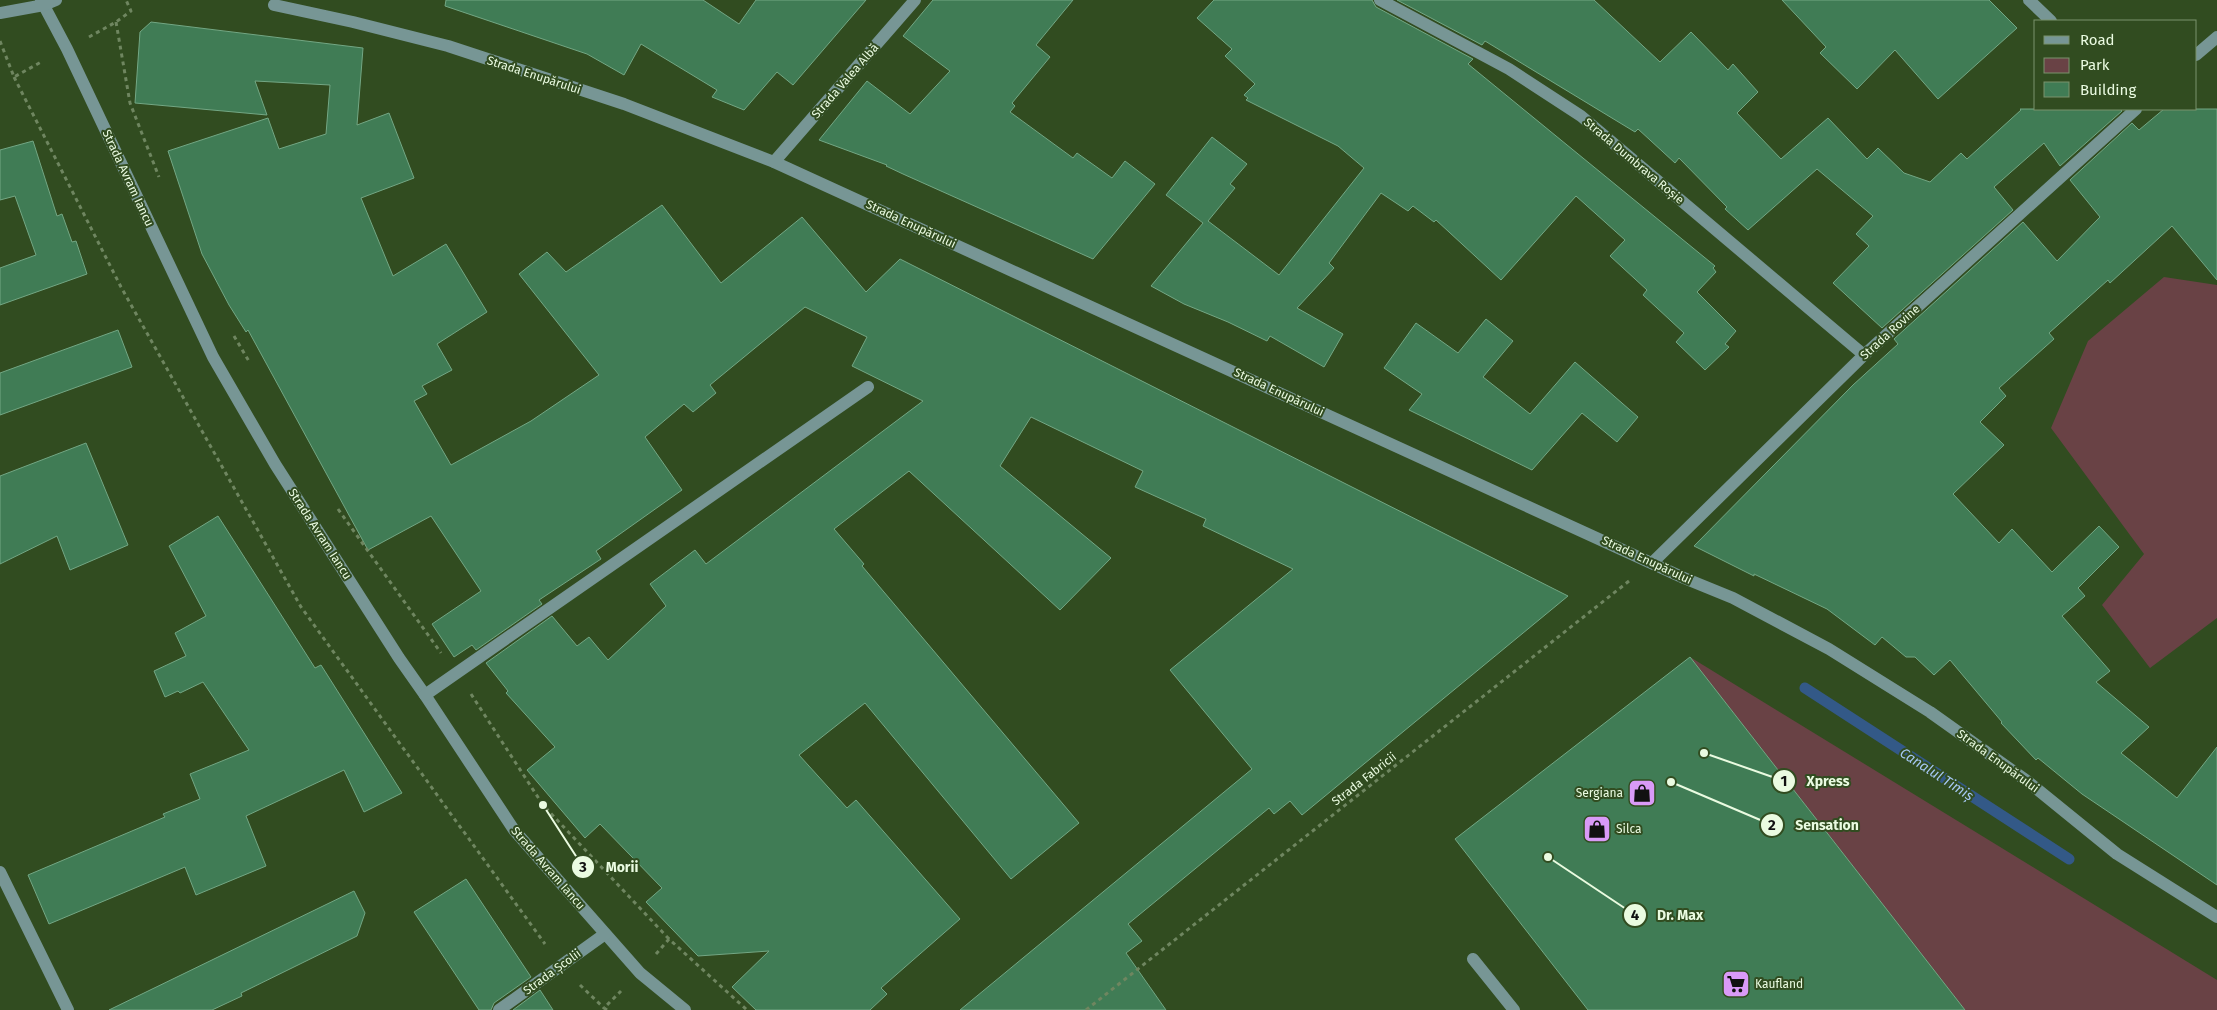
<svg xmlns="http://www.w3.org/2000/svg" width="2217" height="1010" viewBox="0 0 2217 1010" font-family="'Fira Sans',sans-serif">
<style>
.green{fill:#694245}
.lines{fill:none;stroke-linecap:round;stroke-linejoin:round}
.stream{stroke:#335987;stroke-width:11}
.building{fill:#407c55;stroke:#73a784}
.path{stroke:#6f8660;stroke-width:3;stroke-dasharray:4 4;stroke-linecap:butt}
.minor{stroke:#779695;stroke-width:12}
.labels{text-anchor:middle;stroke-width:4;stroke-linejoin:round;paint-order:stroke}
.street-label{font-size:12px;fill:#eafbe1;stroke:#314c20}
.poi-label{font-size:12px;fill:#eafbe1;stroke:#314c20;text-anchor:start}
.water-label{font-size:14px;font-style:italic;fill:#a5c7f1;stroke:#314c20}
.leader{fill:none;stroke:#eafbe1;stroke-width:2}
.callout-dot{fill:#eafbe1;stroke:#314c20;stroke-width:2}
.mark-label{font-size:15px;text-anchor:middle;font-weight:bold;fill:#111}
.callout-label{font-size:14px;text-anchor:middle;font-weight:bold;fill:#eafbe1;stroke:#314c20;stroke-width:4;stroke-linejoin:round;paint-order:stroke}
</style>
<rect width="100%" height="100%" fill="#314c20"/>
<g class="green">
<path d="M2164,277L2217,285V618L2150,668L2102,605L2144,554L2051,428L2088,341Z"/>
<path d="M1690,657L2217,980V1010H1965Z"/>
</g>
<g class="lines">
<path class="stream" d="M1805,688L2069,859"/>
</g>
<g class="building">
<path d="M446,0H703L739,24L756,0H866L793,85L777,72L744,110L712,97L717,90L641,44L624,75L587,54L445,6Z"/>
<path d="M933,0H1073L1036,45L1050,57L1012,103L1015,106L1010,112L1073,158L1077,153L1112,178L1125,161L1155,184L1093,259L903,174L886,166L887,165L819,140L867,81L910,114L950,71L903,36Z"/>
<path d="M1214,0H1372L1376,7L1473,59L1468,64L1715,266L1713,268L1716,272L1697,292L1736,331L1725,344L1729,347L1705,370L1676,342L1684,333L1643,295L1647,290L1610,256L1625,240L1576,196L1501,280L1436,220L1434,222L1413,206L1408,211L1381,193L1329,263L1334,268L1297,308L1343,334L1324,367L1270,336L1267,341L1228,322L1184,304L1151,286L1203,223L1166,195L1212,137L1247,164L1230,184L1235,188L1208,221L1279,275L1364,168L1338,146L1246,100L1248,98L1244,95L1255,84L1225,56L1232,49L1197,18Z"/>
<path d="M1397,0H1594L1660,62L1691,32L1728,70L1733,64L1758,92L1737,113L1781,159L1828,118L1867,159L1878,148L1904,173L1930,182L1961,153L1967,159L2021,110L2020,109H2120L2122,111L2060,166L2044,143L1994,187L2013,210L1882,328L1833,283L1869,246L1856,234L1873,216L1817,169L1748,230L1725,209L1727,207L1679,158L1675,163L1638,129L1635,132L1485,41L1482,45Z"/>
<path d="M1782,0H1989L2017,28L1938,99L1895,50L1857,89L1820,53L1826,47Z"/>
<path d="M151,22L363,48L357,125L389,113L414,178L361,198L393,276L446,244L487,312L437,344L452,370L422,386L427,394L414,401L451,465L531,421L599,375L519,274L547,252L566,272L662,205L721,283L802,217L866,292L900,259L1568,596L1302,815L1290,801L1274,814L1269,808L1128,924L1142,941L1126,953L1166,1010H960L1252,769L1170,670L1293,569L1203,526L1206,519L1135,487L1143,471L1031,417L1000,466L1111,558L1060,610L909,471L834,529L864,564L862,566L1079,823L1011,879L865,703L799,755L847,808L856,800L960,919L881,988L887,994L870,1010H756L732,987L769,951L698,956L646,902L662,888L600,824L585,838L527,770L555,747L506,693L508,691L486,663L552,616L577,646L589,637L608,660L666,606L650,584L695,550L706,564L923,401L852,366L867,337L805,307L710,385L716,393L693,412L684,404L645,437L682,490L596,551L601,559L539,600L542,604L476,650L472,645L454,657L432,624L481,591L431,516L368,550L248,330L246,332L229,305L202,254L168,151L268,118L279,149L326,134L330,85L255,81L267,115L135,103L140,32Z"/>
<path d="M2164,109H2217V280L2172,226L2110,283L2108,280L2049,333L2054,339L1999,388L2006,396L1980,422L2004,445L1953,494L1999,543L2012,529L2052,572L2099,526L2119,547L2078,588L2085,596L2062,616L2110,671L2096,682L2149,727L2121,753L2177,798L2217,747V885L2082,794L2038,758L2036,760L2001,723L2002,722L1950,660L1934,675L1915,657H1906L1882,637L1875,645L1827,609L1754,574V576L1694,546L1853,385L1898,344L1894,339L2023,222L2057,261L2100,217L2070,180L2132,123L2139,130Z"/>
<path d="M33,141L57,216L62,214L72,242L76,241L87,274L0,305V268L36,255L15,196L0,200V150Z"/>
<path d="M1486,319L1513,341L1483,377L1530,414L1575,362L1638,417L1617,442L1582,413L1532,470L1409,410L1422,394L1384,368L1416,323L1458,353Z"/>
<path d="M118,330L132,367L0,415V373Z"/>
<path d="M86,443L128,545L70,570L57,536L0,564V476Z"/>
<path d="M218,516L315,668L321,665L402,793L364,812L344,770L246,816L266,866L196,895L185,867L49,924L28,875L165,817L163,814L200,799L190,774L249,750L203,682L180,693L178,691L165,697L154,671L186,656L175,633L206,616L169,546Z"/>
<path d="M1690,657L1923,956L1965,1010H1588L1455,839Z"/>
<path d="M466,879L531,977L494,1003L491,1010H479L414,912Z"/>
<path d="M354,891L365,913L357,936L241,993L242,996L212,1010H109Z"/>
<path d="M540,990L553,1010H513Z"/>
</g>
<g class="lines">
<g class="path">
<path d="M116,22L130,103L159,177"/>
<path d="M89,37L116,22L131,11L126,0"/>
<path d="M0,41L14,77L43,61"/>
<path d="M14,77L121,287L301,607L545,944"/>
<path d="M234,336L250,363"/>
<path d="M338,509L441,653"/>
<path d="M471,694L543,805L669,939"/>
<path d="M656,954L669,939L747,1010"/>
<path d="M580,985L604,1008"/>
<path d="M607,1010L604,1008L621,991"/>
<path d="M1086,1010L1629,581"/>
</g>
<g class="minor">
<path d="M41,0L67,49L213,357L275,464L399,658L425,695L514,830L640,973L685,1010"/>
<path d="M1380,0L1509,69L1581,116L1864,355"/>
<path d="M2029,0L2051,21"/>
<path d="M274,5L353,22L448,46L624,104L774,162L1684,578L1733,598L1829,649L1930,712L2027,781L2117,854L2217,917"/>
<path d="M0,13L44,5L56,0"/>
<path d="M2196,55L2217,37"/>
<path d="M774,162L915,0"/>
<path d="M1652,563L1864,355L2136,109"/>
<path d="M425,695L868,387"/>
<path d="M0,872L68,1010"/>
<path d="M1473,959L1514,1010"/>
<path d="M499,1010L605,934"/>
</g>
</g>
<defs>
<g id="shop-square" transform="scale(1.4375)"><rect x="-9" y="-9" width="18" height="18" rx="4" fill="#d99af7" stroke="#314c20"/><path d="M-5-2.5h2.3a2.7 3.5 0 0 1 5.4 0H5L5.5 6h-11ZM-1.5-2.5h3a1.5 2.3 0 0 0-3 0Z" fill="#111"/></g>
<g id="supermarket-square" transform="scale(1.4375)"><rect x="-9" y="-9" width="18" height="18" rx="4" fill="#d99af7" stroke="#314c20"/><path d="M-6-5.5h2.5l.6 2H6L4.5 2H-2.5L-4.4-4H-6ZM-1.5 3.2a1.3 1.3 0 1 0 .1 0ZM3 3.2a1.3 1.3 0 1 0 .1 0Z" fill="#111"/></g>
</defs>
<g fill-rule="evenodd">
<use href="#shop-square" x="1642" y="793"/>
<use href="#shop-square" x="1597" y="829"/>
<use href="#supermarket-square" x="1736" y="984"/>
</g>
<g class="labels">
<g class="street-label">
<text transform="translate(534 75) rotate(18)" y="4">Strada Enupărului</text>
<text transform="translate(845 81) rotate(-49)" y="4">Strada Valea Albă</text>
<text transform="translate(1634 161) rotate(40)" y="4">Strada Dumbrava Roșie</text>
<text transform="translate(128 178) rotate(65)" y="4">Strada Avram Iancu</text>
<text transform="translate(911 224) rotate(25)" y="4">Strada Enupărului</text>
<text transform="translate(1890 332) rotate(-42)" y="4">Strada Rovine</text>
<text transform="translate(1279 392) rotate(25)" y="4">Strada Enupărului</text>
<text transform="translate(320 534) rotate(57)" y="4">Strada Avram Iancu</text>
<text transform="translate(1647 560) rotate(25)" y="4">Strada Enupărului</text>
<text transform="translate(1998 761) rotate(36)" y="4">Strada Enupărului</text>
<text transform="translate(1364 779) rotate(-38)" y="4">Strada Fabricii</text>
<text transform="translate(548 868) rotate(49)" y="4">Strada Avram Iancu</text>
<text transform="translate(552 972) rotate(-36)" y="4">Strada Școlii</text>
</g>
<g class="poi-label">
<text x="1623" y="797" text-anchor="end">Sergiana</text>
<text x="1616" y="833">Silca</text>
<text x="1755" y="988">Kaufland</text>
</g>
<g class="water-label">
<text transform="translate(1937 774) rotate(33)" y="5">Canalul Timiș</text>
</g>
</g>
<path class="leader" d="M1704 753L1784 781M1671 782L1772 825M543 805L583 867M1548 857L1635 915"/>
<g class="callout-dot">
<circle cx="1704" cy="753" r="5"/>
<circle cx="1671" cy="782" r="5"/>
<circle cx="543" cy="805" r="5"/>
<circle cx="1548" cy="857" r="5"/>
<circle cx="1784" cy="781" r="12"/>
<circle cx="1772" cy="825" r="12"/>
<circle cx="583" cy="867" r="12"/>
<circle cx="1635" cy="915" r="12"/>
</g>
<g class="mark-label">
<text x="1784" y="786">1</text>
<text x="1772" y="830">2</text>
<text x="583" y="872">3</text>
<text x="1635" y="920">4</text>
</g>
<g class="callout-label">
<text x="1828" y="786">Xpress</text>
<text x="1827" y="830">Sensation</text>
<text x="622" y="872">Morii</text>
<text x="1680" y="920">Dr. Max</text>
</g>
<rect x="2034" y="20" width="162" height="90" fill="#314c20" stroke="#7b926d"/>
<rect x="2044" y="36" width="25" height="8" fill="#779695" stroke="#7b926d"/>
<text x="2080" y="45" font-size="15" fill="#eafbe1">Road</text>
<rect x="2044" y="58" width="25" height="15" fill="#694245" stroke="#7b926d"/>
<text x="2080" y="70" font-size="15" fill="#eafbe1">Park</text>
<rect x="2044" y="82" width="25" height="15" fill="#407c55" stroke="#7b926d"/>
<text x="2080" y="95" font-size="15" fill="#eafbe1">Building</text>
</svg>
